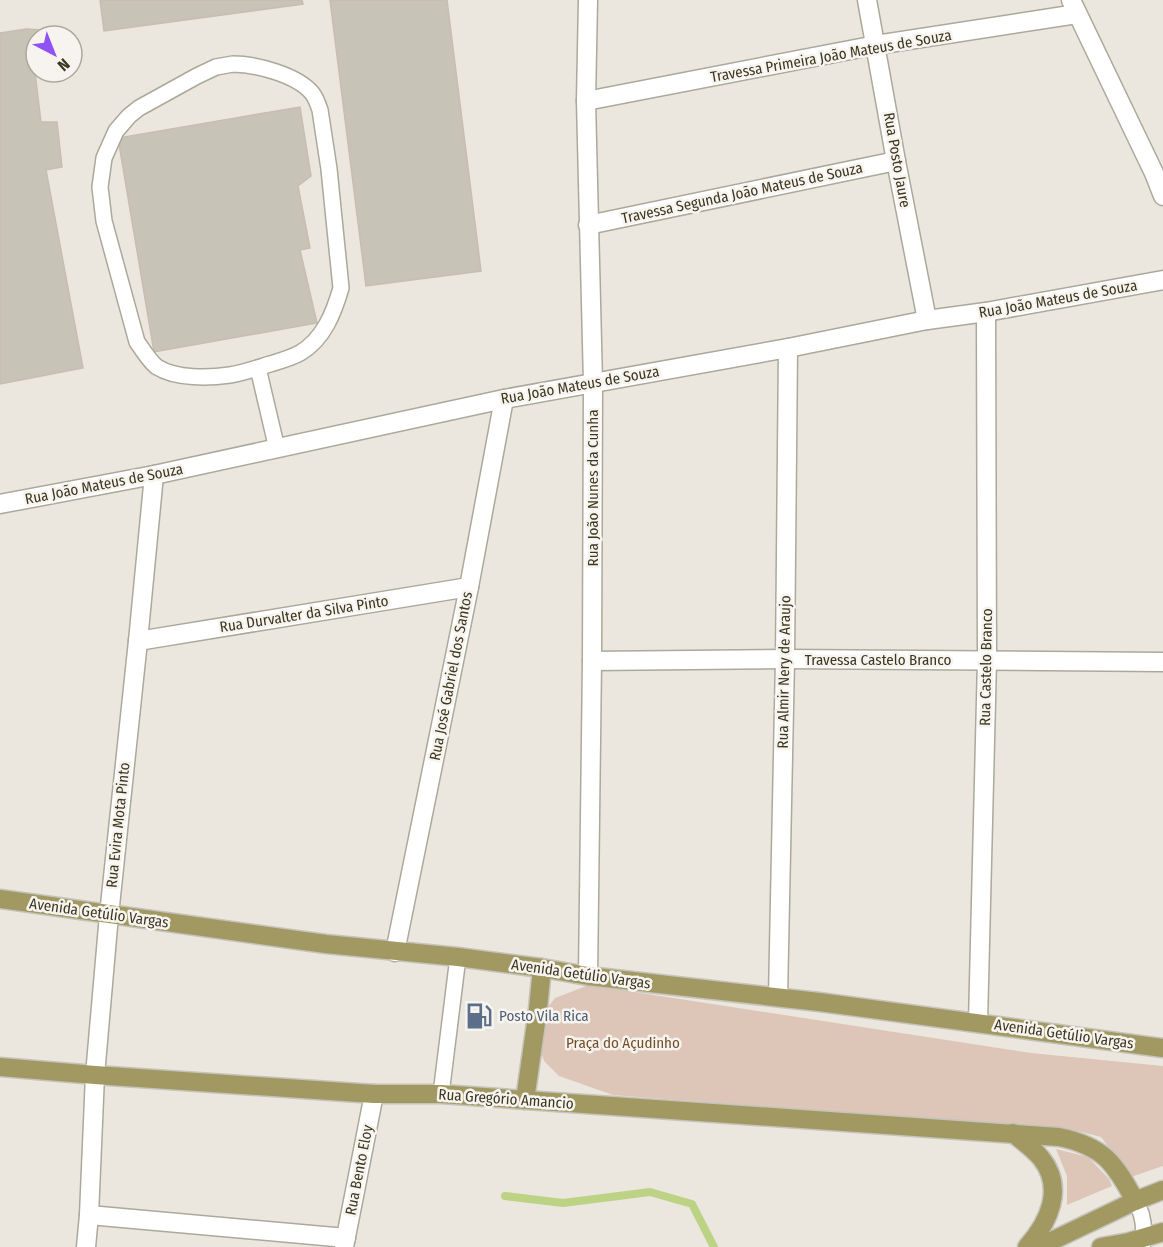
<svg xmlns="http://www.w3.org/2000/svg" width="1163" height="1247" viewBox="0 0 1163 1247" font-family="'Fira Sans Condensed',sans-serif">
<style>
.green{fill:#ddc6b7}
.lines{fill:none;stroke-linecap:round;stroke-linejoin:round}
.stream{stroke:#bcd285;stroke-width:8}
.building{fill:#c8c3b7;stroke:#c4bfb1;stroke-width:1.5}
.lane-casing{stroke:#aca89a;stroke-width:18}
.street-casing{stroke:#aca89a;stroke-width:21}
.primary-casing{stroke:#c4c3bc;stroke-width:21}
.lane{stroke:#fff;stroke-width:15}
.street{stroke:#fff;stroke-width:18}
.primary{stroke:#a29962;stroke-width:18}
.labels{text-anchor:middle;stroke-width:5;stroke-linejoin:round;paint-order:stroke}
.street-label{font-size:15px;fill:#3b3720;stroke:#f7f4ef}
.service-label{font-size:15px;fill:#4e5e75;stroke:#f7f4ef;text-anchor:start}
.park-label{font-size:15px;fill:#734f29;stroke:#f7f4ef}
</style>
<rect width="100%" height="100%" fill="#ebe7df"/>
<g class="green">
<path d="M589,985L1031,1053L1163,1066V1166L1131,1177L1101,1137L1078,1131L613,1095L559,1076L544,1061L536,1036L541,1016L555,998Z"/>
<path d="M1056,1149L1088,1157L1109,1179L1112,1186L1067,1205V1176Z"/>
</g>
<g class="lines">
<path class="stream" d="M505,1196L563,1203L650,1192L692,1204L714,1247"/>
</g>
<g class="building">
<path d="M100,0H302L303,4L104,31Z"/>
<path d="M330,0H447L481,271L366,286Z"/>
<path d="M26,29L43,30L44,36H36V63L34,64L41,122H57L62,167L46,170L83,368L0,384V33Z"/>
<path d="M300,107L311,176L298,186L310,248L300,250L317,323L154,352L118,138Z"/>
</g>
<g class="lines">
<g class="lane-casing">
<g id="lane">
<path d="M233,64C256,64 297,75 312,93C316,98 318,104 320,110L329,169L341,288C334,312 324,339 300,353C291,358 280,361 270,364C257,368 243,373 230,375C209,378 176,379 157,367C149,361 143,350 137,342L104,221L100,187L104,158L116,131L129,116L139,108L197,76L216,67Z"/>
<path d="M258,368L277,449"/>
<path d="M441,1094L458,957"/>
<path d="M1135,1201C1144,1214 1145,1231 1142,1247"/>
</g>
</g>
<g class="street-casing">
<g id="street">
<path d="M588,0L586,101L593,383L592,661L588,976"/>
<path d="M867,0L896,161L927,320"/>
<path d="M1071,0L1154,173L1163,196"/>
<path d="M586,101L876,45L1077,14"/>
<path d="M588,225L896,161"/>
<path d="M0,504L154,475L504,399L788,348L927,320L986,312L1163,280"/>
<path d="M138,641L469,587"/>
<path d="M592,661L785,659L1163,662"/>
<path d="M395,952L469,587L504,399"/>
<path d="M778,997L785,659L788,348"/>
<path d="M978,1023L987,660L986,312"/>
<path d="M89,1215L346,1238"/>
<path d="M86,1247L89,1215L95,1075L109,915L138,641L154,475"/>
<path d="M344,1247L374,1094"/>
</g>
</g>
<g class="primary-casing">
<g id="primary">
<path d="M0,899L326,944L458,957L542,968L588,976L819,1002L1163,1048"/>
<path d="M0,1067L95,1075L374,1094H441L1059,1137C1103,1146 1115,1163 1135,1201"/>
<path d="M525,1100L538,1009L542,968"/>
<path d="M1013,1133C1022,1141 1033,1148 1041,1158C1065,1188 1049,1222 1027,1247"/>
<path d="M1039,1247L1135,1201L1163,1190"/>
<path d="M1101,1247L1129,1242L1163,1232"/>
</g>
</g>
<use href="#lane" class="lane"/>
<use href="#street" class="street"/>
<use href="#primary" class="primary"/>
</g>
<defs>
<g id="fuel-bare" transform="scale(2.07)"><path d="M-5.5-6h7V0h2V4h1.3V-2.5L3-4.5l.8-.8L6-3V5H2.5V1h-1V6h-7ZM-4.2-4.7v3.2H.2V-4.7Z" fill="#5c6f8a" stroke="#f7f4ef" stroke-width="2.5" paint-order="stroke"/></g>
</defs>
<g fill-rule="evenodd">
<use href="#fuel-bare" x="479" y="1016"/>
</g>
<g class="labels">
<g class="street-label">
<text transform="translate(831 56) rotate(-10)" y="5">Travessa Primeira João Mateus de Souza</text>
<text transform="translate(897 160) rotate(80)" y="5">Rua Posto Jaure</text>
<text transform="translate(742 193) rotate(-12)" y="5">Travessa Segunda João Mateus de Souza</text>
<text transform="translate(1058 299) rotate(-10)" y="5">Rua João Mateus de Souza</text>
<text transform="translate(580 385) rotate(-10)" y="5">Rua João Mateus de Souza</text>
<text transform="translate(104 484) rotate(-11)" y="5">Rua João Mateus de Souza</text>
<text transform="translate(593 488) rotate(-90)" y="5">Rua João Nunes da Cunha</text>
<text transform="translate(304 614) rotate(-9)" y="5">Rua Durvalter da Silva Pinto</text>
<text x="878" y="665">Travessa Castelo Branco</text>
<text transform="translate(986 667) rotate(-89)" y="5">Rua Castelo Branco</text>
<text transform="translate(784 672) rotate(-89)" y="5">Rua Almir Nery de Araujo</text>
<text transform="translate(451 676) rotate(-79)" y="5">Rua José Gabriel dos Santos</text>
<text transform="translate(118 825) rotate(-84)" y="5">Rua Evira Mota Pinto</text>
<text transform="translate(99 913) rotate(8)" y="5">Avenida Getúlio Vargas</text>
<text transform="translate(581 974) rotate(8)" y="5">Avenida Getúlio Vargas</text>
<text transform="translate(1064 1034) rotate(8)" y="5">Avenida Getúlio Vargas</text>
<text transform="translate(506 1099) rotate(4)" y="5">Rua Gregório Amancio</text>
<text transform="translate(359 1170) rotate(-79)" y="5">Rua Bento Eloy</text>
</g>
<g class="service-label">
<text x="499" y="1021">Posto Vila Rica</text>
</g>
<g class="park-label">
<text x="623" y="1048">Praça do Açudinho</text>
</g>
</g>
<g transform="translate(54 54) rotate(138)"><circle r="28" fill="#f7f4ef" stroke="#aca89c" stroke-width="1.5"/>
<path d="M0-4.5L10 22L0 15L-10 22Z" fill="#8f52f5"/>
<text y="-9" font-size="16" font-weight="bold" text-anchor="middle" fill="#3b3720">N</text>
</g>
</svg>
